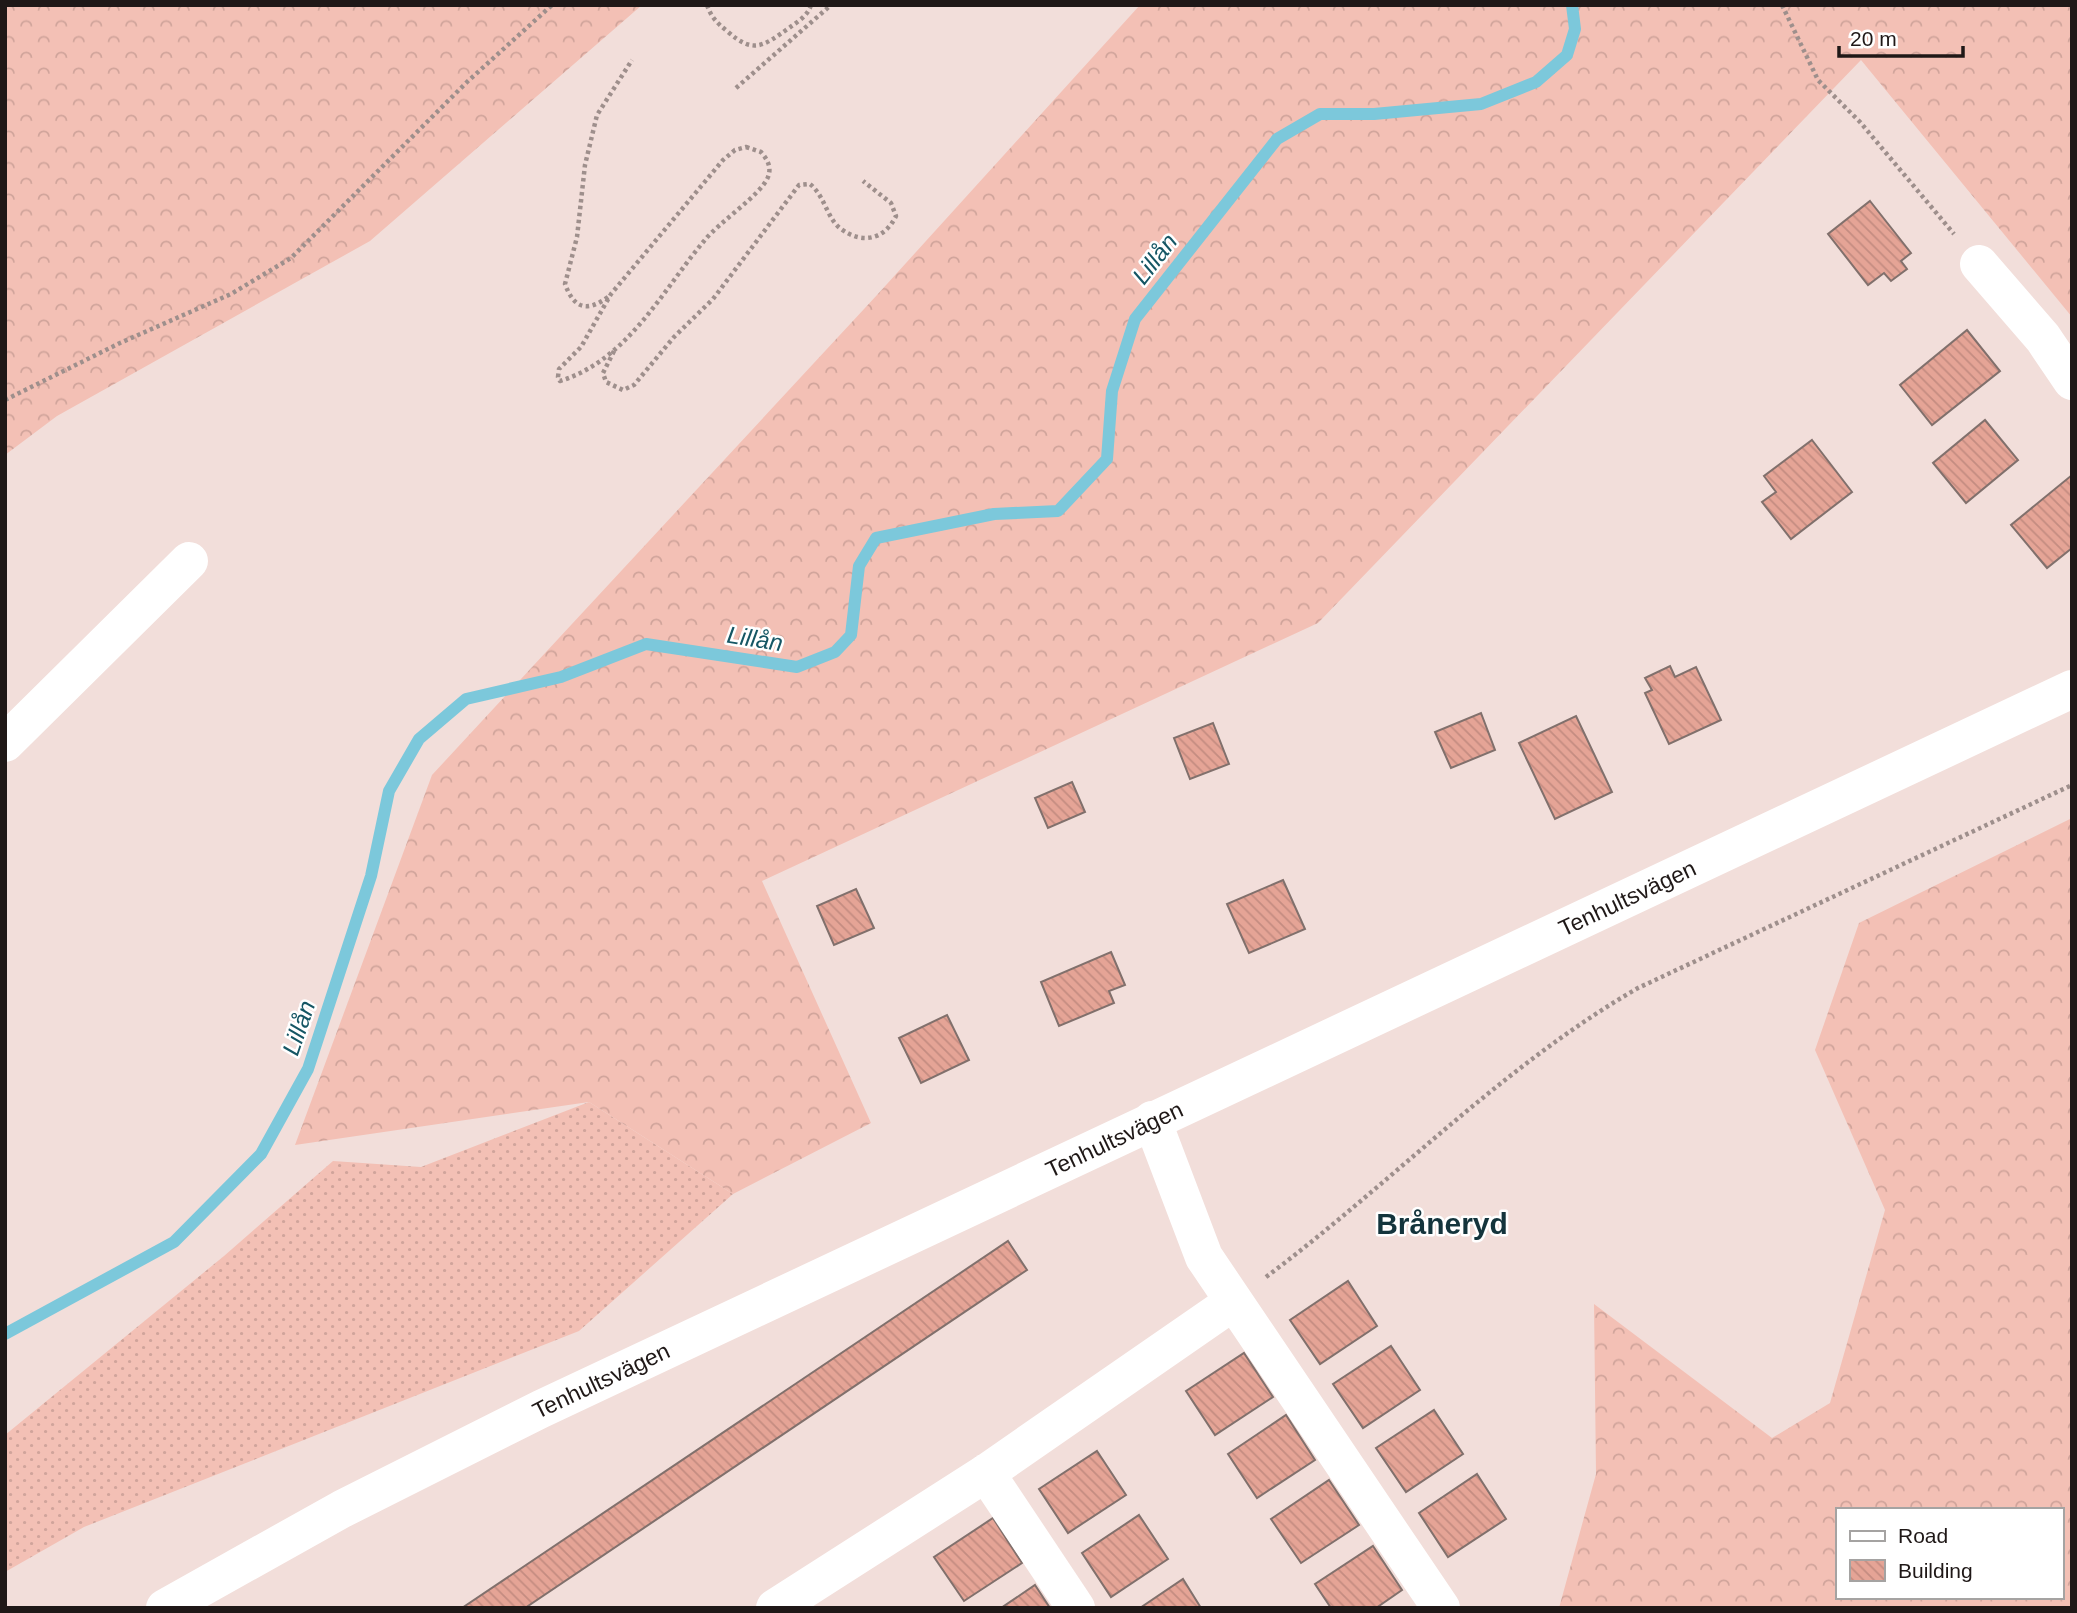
<svg xmlns="http://www.w3.org/2000/svg" width="2077" height="1613" viewBox="0 0 2077 1613" font-family="Arial,sans-serif">
<style>
.grass{fill:url(#grass-dots)}
.forest{fill:url(#forest-crowns);fill-rule:evenodd}
.lines{fill:none;stroke-linecap:round;stroke-linejoin:round}
.stream{stroke:#7cc8db;stroke-width:12}
.building{fill:url(#building-back-hatch);stroke:#81706c;stroke-width:2}
.path{stroke:#9e8f8c;stroke-width:4.5;stroke-dasharray:3.5 3.5;stroke-linecap:butt}
.minor{stroke:#fff;stroke-width:38}
.labels{text-anchor:middle;stroke-width:5;stroke-linejoin:round;paint-order:stroke}
.street-label{font-size:23px;fill:#1f1817;stroke:#fff}
.water-label{font-size:24px;font-style:italic;fill:#155664;stroke:#fff}
.district-label{font-size:30px;font-weight:bold;fill:#14343c;stroke:#fff}
</style>
<defs>
<pattern id="grass-dots" width="8" height="8" patternUnits="userSpaceOnUse" patternTransform="scale(1.75)"><rect width="8" height="8" fill="#f3c0b5"/><path d="M2 2h.1M6 6h.1" fill="none" stroke="#d0a49b" stroke-width="1.8" stroke-linecap="round"/></pattern>
<pattern id="forest-crowns" width="20" height="18" patternUnits="userSpaceOnUse" patternTransform="scale(1.75)"><rect width="20" height="18" fill="#f3c0b5"/><path d="M2 6a3 3 0 1 1 6 0M12 15a3 3 0 1 1 6 0" fill="none" stroke="#d0a49b"/></pattern>
<pattern id="building-back-hatch" width="6" height="6" patternUnits="userSpaceOnUse" patternTransform="scale(1.75)"><rect width="6" height="6" fill="#e5a496"/><path d="M-1 5l2 2M0 0l6 6M5-1l2 2" fill="none" stroke="#c48c81"/></pattern>
</defs>
<rect width="100%" height="100%" fill="#f2deda"/>
<path class="grass" d="M589,1102L733,1194L579,1331L84,1527L5,1572V1435L224,1256L333,1161L421,1167Z"/>
<g class="forest">
<path d="M5,5H642L370,241L57,416L5,455Z"/>
<path d="M1140,5H2072V317L1861,60L1318,623L762,881L871,1123L733,1194L589,1102L295,1145L432,775L877,295Z"/>
<path d="M2072,818V1608H1559L1596,1474L1594,1304L1772,1438L1830,1403L1885,1210L1815,1050L1859,923ZM1837,1510H2061V1597H1837Z"/>
</g>
<g class="lines">
<path class="stream" d="M5,1334L174,1242L261,1154L308,1069L371,876L389,791L419,739L466,699L561,677L646,644L797,667L835,652L851,635L859,566L876,538L994,514L1058,511L1107,459L1112,391L1135,319L1277,139L1320,114H1374L1481,104L1536,82L1567,55L1575,29L1572,5"/>
</g>
<g class="building">
<path d="M1870,201L1911,253L1901,261L1907,269L1891,281L1884,273L1868,285L1828,234Z"/>
<path d="M1967,330L2000,371L1932,425L1900,385Z"/>
<path d="M1985,420L2018,460L1966,503L1933,463Z"/>
<path d="M1812,440L1852,492L1791,539L1762,502L1776,492L1764,476Z"/>
<path d="M2072,475V548L2047,568L2011,525Z"/>
<path d="M1670,666L1675,677L1696,667L1721,720L1669,744L1645,693L1652,690L1645,678Z"/>
<path d="M1481,713L1495,750L1451,768L1435,732Z"/>
<path d="M1576,716L1612,792L1555,819L1519,743Z"/>
<path d="M1213,723L1229,764L1190,779L1174,738Z"/>
<path d="M1072,782L1085,812L1048,828L1035,798Z"/>
<path d="M1283,880L1305,929L1249,953L1227,904Z"/>
<path d="M856,889L874,928L834,945L817,906Z"/>
<path d="M1111,952L1125,985L1109,991L1114,1003L1059,1026L1041,982Z"/>
<path d="M947,1015L969,1060L921,1083L899,1038Z"/>
<path d="M1008,1241L1027,1270L525,1608H462Z"/>
<path d="M1348,1281L1377,1326L1320,1364L1290,1320Z"/>
<path d="M1391,1346L1420,1390L1363,1428L1333,1384Z"/>
<path d="M1244,1353L1273,1397L1215,1435L1186,1391Z"/>
<path d="M1434,1410L1463,1454L1406,1492L1376,1448Z"/>
<path d="M1286,1415L1315,1460L1257,1498L1228,1454Z"/>
<path d="M1097,1451L1126,1495L1068,1533L1039,1489Z"/>
<path d="M1477,1474L1506,1519L1448,1557L1419,1513Z"/>
<path d="M1329,1480L1359,1525L1301,1563L1271,1519Z"/>
<path d="M1139,1515L1168,1559L1111,1597L1082,1553Z"/>
<path d="M993,1518L1022,1563L964,1601L934,1557Z"/>
<path d="M1373,1546L1402,1590L1376,1608H1331L1315,1584Z"/>
<path d="M1183,1579L1201,1608H1140Z"/>
<path d="M1035,1585L1050,1608H1001Z"/>
</g>
<g class="lines">
<g class="path">
<path d="M707,5C711,17 717,23 727,31C753,54 762,47 789,28C797,22 808,16 811,5"/>
<path d="M1782,5L1818,80L1860,122L1954,234"/>
<path d="M736,88L831,5"/>
<path d="M746,147L761,152C767,159 772,167 768,177C761,195 719,222 704,241C662,291 628,360 560,381L558,377L559,369L581,347L611,294L723,160L735,150Z"/>
<path d="M608,297C586,313 574,308 565,284L577,237L585,165L597,115L632,60"/>
<path d="M614,351L603,373L606,382L623,390L634,385L674,337L713,299L799,185L810,184C825,196 827,219 841,229C863,245 885,239 896,216L891,203L863,181"/>
<path d="M5,400L120,343L231,294L291,258L467,82L552,5"/>
<path d="M1266,1277C1392,1183 1501,1067 1638,988L2072,785"/>
</g>
<g class="minor">
<path d="M1979,264L2043,338L2072,381"/>
<path d="M5,743L189,561"/>
<path d="M1152,1120L1204,1257L1441,1608"/>
<path d="M986,1473L1076,1608"/>
<path id="s1" d="M165,1608L342,1509L541,1409L2072,689"/>
<path d="M775,1608L986,1473L1233,1302"/>
</g>
</g>
<g class="labels">
<g class="street-label">
<text dy="8" stroke="none"><textPath href="#s1" startOffset="1626">Tenhultsvägen</textPath></text>
<text dy="8" stroke="none"><textPath href="#s1" startOffset="1059">Tenhultsvägen</textPath></text>
<text dy="8" stroke="none"><textPath href="#s1" startOffset="492">Tenhultsvägen</textPath></text>
</g>
<g class="water-label">
<text transform="translate(1155 259) rotate(-52)" y="8">Lillån</text>
<text transform="translate(755 639) rotate(9)" y="8">Lillån</text>
<text transform="translate(299 1028) rotate(-71)" y="8">Lillån</text>
</g>
<g class="district-label">
<text x="1442" y="1234">Bråneryd</text>
</g>
</g>
<rect width="2077" height="1613" fill="none" stroke="#1f1817" stroke-width="14"/>
<rect x="1836" y="1508" width="228" height="91" fill="#ffffff" stroke="#a5a3a2" stroke-width="2"/>
<rect x="1850" y="1531" width="35" height="10" fill="#ffffff" stroke="#a5a3a2" stroke-width="2"/>
<text x="1898" y="1543" font-size="21" fill="#1f1817">Road</text>
<rect x="1850" y="1560" width="35" height="21" fill="url(#building-back-hatch)" stroke="#a5a3a2" stroke-width="2"/>
<text x="1898" y="1578" font-size="21" fill="#1f1817">Building</text>
<path d="M1839 46v10h124v-10" fill="none" stroke="#1f1817" stroke-width="3.5"/>
<text x="1850" y="46" font-size="21" fill="#1f1817" stroke="#ffffff" stroke-width="5" paint-order="stroke">20 m</text>
</svg>
